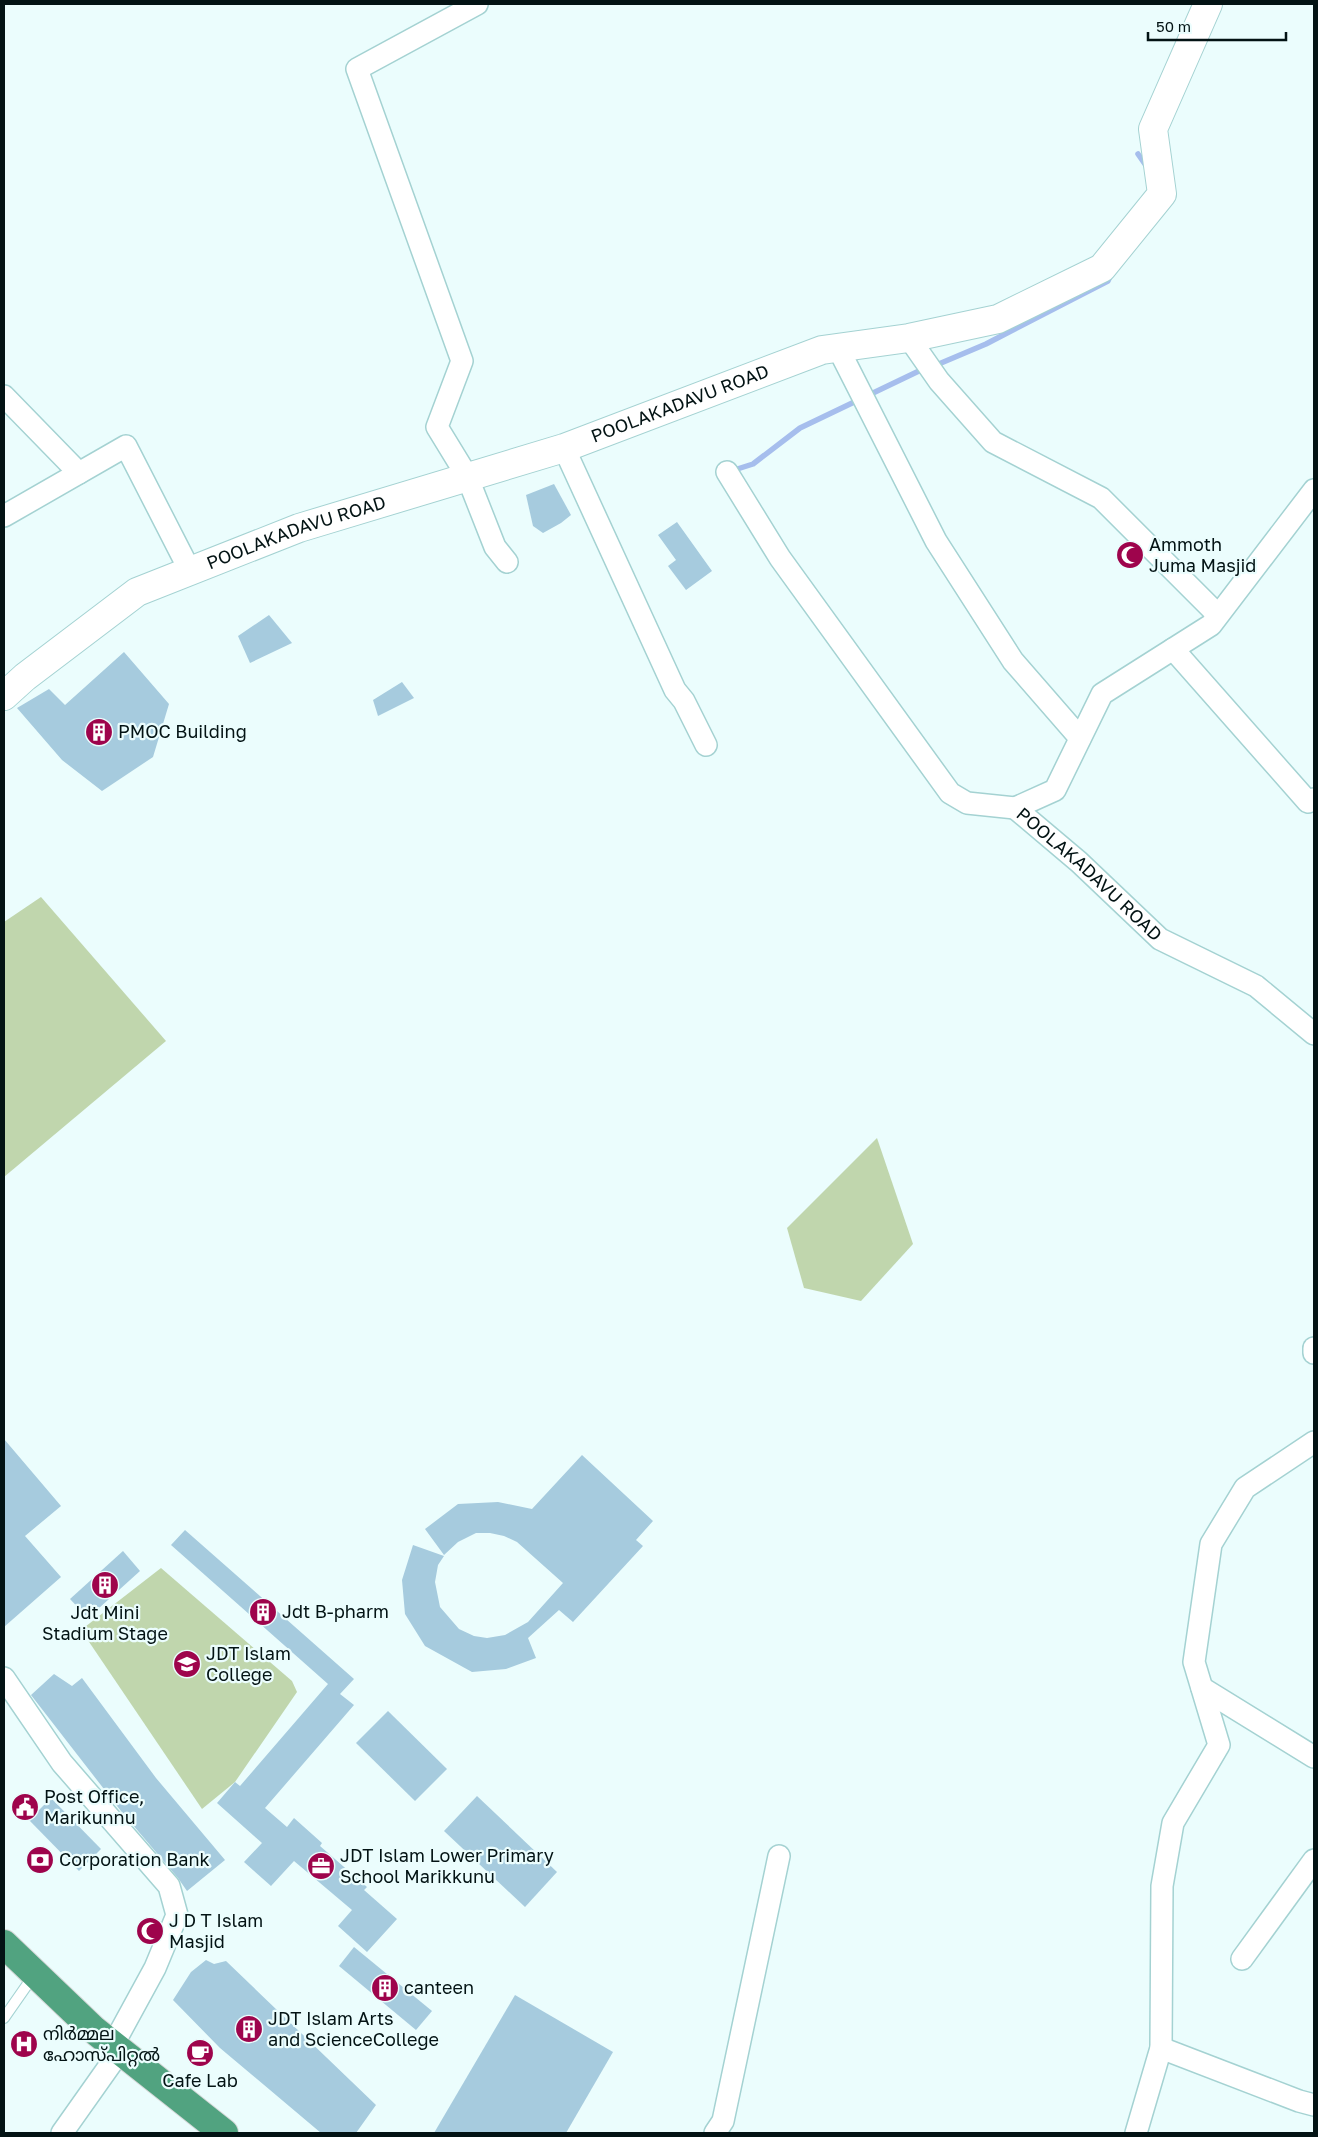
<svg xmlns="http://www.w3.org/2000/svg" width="1318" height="2137" viewBox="0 0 1318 2137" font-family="'Golos Text','Noto Sans Malayalam',sans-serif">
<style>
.green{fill:#c0d6ad}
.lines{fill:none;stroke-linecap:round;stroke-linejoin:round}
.stream{stroke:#a6beed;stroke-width:5.5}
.building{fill:#a6cbde}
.lane-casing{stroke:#a4d2d2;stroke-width:12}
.street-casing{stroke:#a4d2d2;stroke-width:24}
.secondary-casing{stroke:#a4d2d2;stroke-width:30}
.highway-casing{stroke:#d7d9d9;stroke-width:30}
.lane{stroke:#fff;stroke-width:10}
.street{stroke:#fff;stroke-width:21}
.secondary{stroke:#fff;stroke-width:28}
.highway{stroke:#51a380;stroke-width:28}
.labels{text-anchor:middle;stroke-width:4.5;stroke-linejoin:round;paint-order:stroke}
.street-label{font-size:18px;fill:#031314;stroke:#ebfdfd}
.poi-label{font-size:18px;fill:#031314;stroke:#ebfdfd;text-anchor:start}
</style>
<rect width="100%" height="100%" fill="#ebfdfd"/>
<g class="green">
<path d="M41,897L166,1041L4,1177V922Z"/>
<path d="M877,1138L913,1244L861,1301L804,1288L787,1228Z"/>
<path d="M161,1568L292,1681L297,1692L235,1782L202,1809L81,1630Z"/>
</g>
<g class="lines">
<g class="stream">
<path d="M1138,154L1147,167"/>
<path d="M934,366L986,344L1071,300L1108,281L1111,274"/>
<path d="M731,471L753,464L800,428L921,370"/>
</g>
</g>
<g class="building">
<path d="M554,484L571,515L561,523L543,533L533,526L526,495Z"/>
<path d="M677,522L712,571L686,590L668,566L676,560L658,535Z"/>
<path d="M269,615L292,643L250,663L238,636Z"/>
<path d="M124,652L169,704L153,757L102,791L62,760L17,708L49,689L65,705Z"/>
<path d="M402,682L414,698L378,716L373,700Z"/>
<path d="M4,1439L61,1506L25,1536L61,1577L4,1627Z"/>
<path d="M582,1455L653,1521L636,1540L643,1546L573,1622L559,1610L528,1638L536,1658L506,1669L472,1672L425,1646L405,1614L402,1580L413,1545L444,1556L438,1565L435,1582L440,1607L459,1629L474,1636L487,1638L505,1635L528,1622L563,1583L517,1542L504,1536L490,1533H476L458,1542L444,1555L425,1529L458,1504L498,1502L532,1509Z"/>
<path d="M185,1530L354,1679L340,1694L354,1705L265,1808L287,1827L294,1818L322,1843L320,1846L367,1887L364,1890L397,1919L367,1952L338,1926L352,1910L294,1861L271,1886L244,1862L262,1843L217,1803L235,1782L240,1786L328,1684L171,1545Z"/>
<path d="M123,1551L140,1571L88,1618L70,1599Z"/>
<path d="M54,1674L72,1686L82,1678L156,1778L225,1860L187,1891L178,1878L121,1811L31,1695Z"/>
<path d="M388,1711L447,1769L415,1801L356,1743Z"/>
<path d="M477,1796L557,1872L525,1907L444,1831Z"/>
<path d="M51,1798L101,1849L79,1871L29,1820Z"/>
<path d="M354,1947L432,2011L416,2030L339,1966Z"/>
<path d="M206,1960L214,1964L226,1961L376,2105L356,2133H321L220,2048L173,2000L191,1972Z"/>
<path d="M515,1995L613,2052L566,2133H434Z"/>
</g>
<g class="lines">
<g class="lane-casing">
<path id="lane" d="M4,2018L34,1975"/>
</g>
<g class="street-casing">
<g id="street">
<path d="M477,4L357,69L462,361L437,427L467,476L495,547L507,562"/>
<path d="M909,338L939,381L993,442L1101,498L1217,614"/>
<path d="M838,348L936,541L1013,661L1080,738"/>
<path d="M4,396L79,473"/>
<path d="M564,448L675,690L684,701L706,745"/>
<path d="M727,472L780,558L950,793L967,803L1015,808"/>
<path id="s1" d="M1314,490L1211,625L1102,694L1055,790L1015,808L1079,862L1160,939L1256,986L1314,1034"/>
<path d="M4,516L126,446L190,571"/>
<path d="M1173,649L1308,802L1314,799"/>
<path d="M1314,1348V1353"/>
<path d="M4,1678L62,1763L169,1886L177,1915L155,1968L113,2045"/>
<path d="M1202,1688L1314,1757"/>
<path d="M1242,1959L1314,1860"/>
<path d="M1161,2048L1299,2101L1314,2105"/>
<path d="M62,2133L120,2051"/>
<path d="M715,2133L723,2121L779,1856"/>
<path d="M1136,2133L1161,2048L1162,1886L1173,1823L1219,1745L1194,1662L1211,1544L1245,1488L1314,1442"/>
</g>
</g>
<g class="secondary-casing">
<g id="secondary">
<path id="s2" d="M4,696L25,677L137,592L299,528L564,448L822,350L909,338L998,319L1102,268L1162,194L1153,129L1208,4"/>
</g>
</g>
<g class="highway-casing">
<path id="highway" d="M4,1944L94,2030L224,2133"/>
</g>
<use href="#lane" class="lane"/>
<use href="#street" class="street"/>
<use href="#secondary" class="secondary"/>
<use href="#highway" class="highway"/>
</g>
<defs>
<g id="mosque-disc" transform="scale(1.4375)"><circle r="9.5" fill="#9e044c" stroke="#ebfdfd"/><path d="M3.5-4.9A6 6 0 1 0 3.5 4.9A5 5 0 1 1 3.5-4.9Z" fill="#fff"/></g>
<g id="building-disc" transform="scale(1.4375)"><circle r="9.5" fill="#9e044c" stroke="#ebfdfd"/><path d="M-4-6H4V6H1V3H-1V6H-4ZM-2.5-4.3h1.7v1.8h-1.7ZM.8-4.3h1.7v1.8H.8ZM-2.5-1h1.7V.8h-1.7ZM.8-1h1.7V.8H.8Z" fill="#fff"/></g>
<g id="university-disc" transform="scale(1.4375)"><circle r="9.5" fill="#9e044c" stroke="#ebfdfd"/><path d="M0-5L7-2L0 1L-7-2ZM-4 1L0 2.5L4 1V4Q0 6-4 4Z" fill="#fff"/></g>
<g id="civic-disc" transform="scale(1.4375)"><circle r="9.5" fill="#9e044c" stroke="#ebfdfd"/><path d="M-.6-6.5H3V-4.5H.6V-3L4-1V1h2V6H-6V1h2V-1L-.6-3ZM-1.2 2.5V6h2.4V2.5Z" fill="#fff"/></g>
<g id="bank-disc" transform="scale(1.4375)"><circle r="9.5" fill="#9e044c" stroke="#ebfdfd"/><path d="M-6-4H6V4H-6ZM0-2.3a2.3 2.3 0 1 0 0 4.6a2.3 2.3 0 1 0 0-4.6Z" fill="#fff"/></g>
<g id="office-disc" transform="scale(1.4375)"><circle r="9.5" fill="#9e044c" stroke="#ebfdfd"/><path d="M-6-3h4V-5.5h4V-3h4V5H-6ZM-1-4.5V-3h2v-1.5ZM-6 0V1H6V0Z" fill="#fff"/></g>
<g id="hospital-disc" transform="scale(1.4375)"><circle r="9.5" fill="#9e044c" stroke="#ebfdfd"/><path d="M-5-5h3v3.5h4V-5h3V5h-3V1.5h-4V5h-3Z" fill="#fff"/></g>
<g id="cafe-disc" transform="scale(1.4375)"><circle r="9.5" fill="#9e044c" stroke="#ebfdfd"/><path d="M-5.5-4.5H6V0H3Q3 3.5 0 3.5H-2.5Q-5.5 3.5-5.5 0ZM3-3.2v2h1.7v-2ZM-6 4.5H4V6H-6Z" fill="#fff"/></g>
</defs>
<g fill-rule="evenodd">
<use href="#mosque-disc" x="1130" y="555"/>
<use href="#building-disc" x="99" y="732"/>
<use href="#building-disc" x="105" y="1585"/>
<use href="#building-disc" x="263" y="1612"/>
<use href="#university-disc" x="187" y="1664"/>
<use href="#civic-disc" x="25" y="1807"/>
<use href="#bank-disc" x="40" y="1860"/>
<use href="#office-disc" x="321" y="1866"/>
<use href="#mosque-disc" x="150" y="1931"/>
<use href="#building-disc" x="385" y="1988"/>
<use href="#building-disc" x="249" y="2029"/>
<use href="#hospital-disc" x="24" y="2044"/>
<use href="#cafe-disc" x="200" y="2053"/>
</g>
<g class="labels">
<g class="street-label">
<text dy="6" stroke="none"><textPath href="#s2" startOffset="744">POOLAKADAVU ROAD</textPath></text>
<text dy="6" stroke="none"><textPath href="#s2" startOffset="339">POOLAKADAVU ROAD</textPath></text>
<text dy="6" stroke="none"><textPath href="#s1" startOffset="549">POOLAKADAVU ROAD</textPath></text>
</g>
<g class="poi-label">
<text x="1149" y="551">Ammoth<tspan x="1149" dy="21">Juma Masjid</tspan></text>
<text x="118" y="738">PMOC Building</text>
<text x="282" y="1618">Jdt B-pharm</text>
<text x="105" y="1619" text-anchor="middle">Jdt Mini<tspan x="105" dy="21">Stadium Stage</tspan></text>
<text x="206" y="1660">JDT Islam<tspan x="206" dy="21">College</tspan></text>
<text x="44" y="1803">Post Office,<tspan x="44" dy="21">Marikunnu</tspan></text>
<text x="340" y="1862">JDT Islam Lower Primary<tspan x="340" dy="21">School Marikkunu</tspan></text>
<text x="59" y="1866">Corporation Bank</text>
<text x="169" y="1927">J D T Islam<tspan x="169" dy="21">Masjid</tspan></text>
<text x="404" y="1994">canteen</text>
<text x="268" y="2025">JDT Islam Arts<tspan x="268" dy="21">and ScienceCollege</tspan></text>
<text x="43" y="2040">നിർമ്മല<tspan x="43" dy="21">ഹോസ്പിറ്റൽ</tspan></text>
<text x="200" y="2087" text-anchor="middle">Cafe Lab</text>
</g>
</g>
<rect width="1318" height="2137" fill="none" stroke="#031314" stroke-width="10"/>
<path d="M1148 32v8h138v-8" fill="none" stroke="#031314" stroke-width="2.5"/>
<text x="1156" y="32" font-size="15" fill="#031314" stroke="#ebfdfd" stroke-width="4" paint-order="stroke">50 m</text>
</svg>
